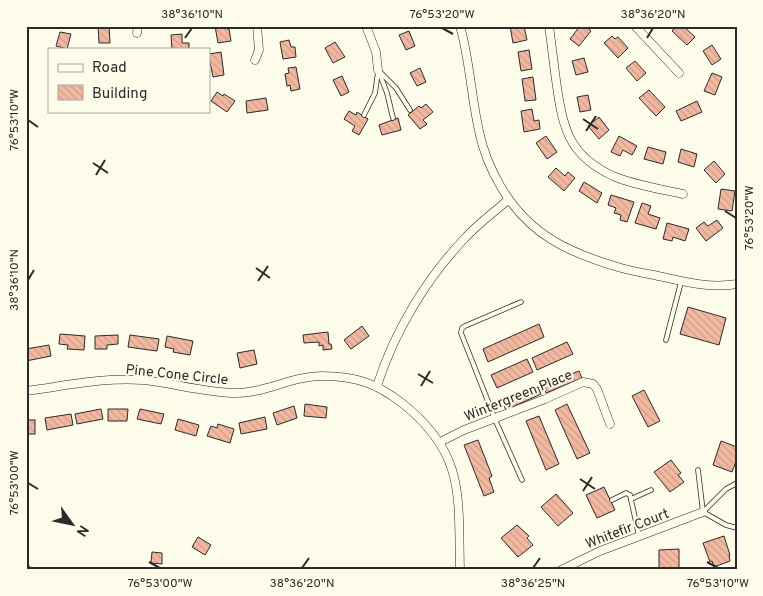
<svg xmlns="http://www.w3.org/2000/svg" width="763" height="596" viewBox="0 0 763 596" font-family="Overpass,sans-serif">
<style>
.building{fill:url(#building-back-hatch);stroke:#2b2b2b}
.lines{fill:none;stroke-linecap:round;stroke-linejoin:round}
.service-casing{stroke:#2b2b2b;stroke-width:5.5}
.minor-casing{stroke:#2b2b2b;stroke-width:9}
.service{stroke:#fdfbea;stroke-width:4}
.minor{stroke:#fdfbea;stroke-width:8}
.ticks{fill:none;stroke:#2b2b2b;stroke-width:2}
.labels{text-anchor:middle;stroke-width:4;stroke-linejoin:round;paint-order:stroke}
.street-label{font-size:14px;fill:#2b2b2b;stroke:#fdfbea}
.neatline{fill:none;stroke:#2b2b2b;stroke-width:2}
.ticks-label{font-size:12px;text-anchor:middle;fill:#2b2b2b}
</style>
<defs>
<pattern id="building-back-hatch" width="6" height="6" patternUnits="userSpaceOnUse" patternTransform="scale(1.25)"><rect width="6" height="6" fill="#f2b8a0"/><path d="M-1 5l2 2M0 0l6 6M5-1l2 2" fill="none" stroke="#d09e8a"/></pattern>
</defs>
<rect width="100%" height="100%" fill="#fdfbea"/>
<g class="building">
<path d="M98,26H109L110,43H99Z"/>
<path d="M215,26H226L227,29H229L231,41L218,43Z"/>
<path d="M510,26H524L527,40L513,43Z"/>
<path d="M580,26H585L591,31L579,46L570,39Z"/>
<path d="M676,26H683L695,37L687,45L672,31Z"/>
<path d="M409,31L415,46L406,50L399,35Z"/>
<path d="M60,32L71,34L67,49L56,46Z"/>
<path d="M182,34V43H189V49H172L171,35Z"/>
<path d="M612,36L615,39L618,37L628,48L618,58L604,43Z"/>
<path d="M289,40L291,47H295L296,57L283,59L280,42Z"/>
<path d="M335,42L345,57L333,63L325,48Z"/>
<path d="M712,45L721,59L712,65L703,51Z"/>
<path d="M529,50L532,69L521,71L518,52Z"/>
<path d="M221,52L224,75L213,77L210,62H209V54Z"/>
<path d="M584,58L588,72L576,75L572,61Z"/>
<path d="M635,61L646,73L637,81L626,68Z"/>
<path d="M296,67L300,89L291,91L290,85L287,86L285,74L289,73L288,68Z"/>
<path d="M420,68L426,82L417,86L410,73Z"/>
<path d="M712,73L722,77L715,95L704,91Z"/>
<path d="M342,76L349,92L341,96L333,80Z"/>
<path d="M533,77L536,100L525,101L522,79Z"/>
<path d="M649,90L665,107L656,116L639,98Z"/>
<path d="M217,92L223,96L224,94L235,101L227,112L211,101Z"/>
<path d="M588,95L591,110L580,112L577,97Z"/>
<path d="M266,98L268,110L247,113L246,101Z"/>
<path d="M697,101L702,112L681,121L676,111Z"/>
<path d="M426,104L433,112L423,120L427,124L420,129L408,115L419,106L421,108Z"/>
<path d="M532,109L534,121L539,120L540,129L524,132L521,111Z"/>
<path d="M349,111L356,115L357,112L368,119L359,135L352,131L355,126L344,119Z"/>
<path d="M599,117L609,130L599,139L588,126Z"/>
<path d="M398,118L401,130L382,135L379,125Z"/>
<path d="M546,136L557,152L547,159L536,143Z"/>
<path d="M619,136L637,146L632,155L623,150L620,156L611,152Z"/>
<path d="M648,147L666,152L663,164L644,159Z"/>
<path d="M681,149L697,154L694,167L678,162Z"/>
<path d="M714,161L725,174L716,183L704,170Z"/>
<path d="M556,168L565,176L568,172L575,178L564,191L548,177Z"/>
<path d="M584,182L602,193L597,203L579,191Z"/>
<path d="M721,189L735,191L732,211L718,209Z"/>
<path d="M611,195L634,202L627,222L620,220L621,215L614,213L616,208L608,205Z"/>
<path d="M642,203L651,206L648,214L660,218L656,229L635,223Z"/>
<path d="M717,220L723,228L706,241L696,228L704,222L708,226Z"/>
<path d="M667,223L689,229L685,241L673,237L672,241L663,239Z"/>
<path d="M688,307L726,318L719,345L680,334Z"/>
<path d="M539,324L544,337L488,362L483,349Z"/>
<path d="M362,326L369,336L351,349L344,340Z"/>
<path d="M328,332L329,344H331L332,349L323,350V345L319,346V342L304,343L303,335Z"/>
<path d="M60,334L85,336L84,350L67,349L68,345L59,344Z"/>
<path d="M118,335V344L107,345V349H95V336Z"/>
<path d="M130,335L159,339L157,351L128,347Z"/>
<path d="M167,336L193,341L190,355L173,352L174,349L165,347Z"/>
<path d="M567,342L573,354L537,370L532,358Z"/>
<path d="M49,345L51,356L26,361V349Z"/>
<path d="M254,350L257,364L240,368L237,353Z"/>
<path d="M527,359L533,372L497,388L491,375Z"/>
<path d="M579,371L582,378L546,393L543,385Z"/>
<path d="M538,387L541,394L506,410L502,402Z"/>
<path d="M644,390L660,421L648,427L632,396Z"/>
<path d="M305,404L327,407L326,418L304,416Z"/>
<path d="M567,404L590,453L577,459L555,410Z"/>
<path d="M294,406L297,418L277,425L273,413Z"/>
<path d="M101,409L103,419L77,424L75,414Z"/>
<path d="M108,409H128L127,421H108Z"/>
<path d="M140,409L164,414L161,424L137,419Z"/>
<path d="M71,414L73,425L47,430L45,418Z"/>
<path d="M539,416L559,464L546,470L526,421Z"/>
<path d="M265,417L267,429L241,434L239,423Z"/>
<path d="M178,419L199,425L196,436L175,430Z"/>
<rect x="26" y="420" width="9" height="14"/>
<path d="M218,424L234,429L230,443L207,436L211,426L217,428Z"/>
<path d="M478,440L492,476L489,478L494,492L484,496L464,445Z"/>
<path d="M721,441L737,447V459L732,472L713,465Z"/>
<path d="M671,460L681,473L678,475L684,482L670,492L654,472Z"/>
<path d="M604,487L615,510L597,518L586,495Z"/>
<path d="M556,494L573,513L558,526L541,507Z"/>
<path d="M517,525L529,536L527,538L533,545L518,557L501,538Z"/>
<path d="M724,536L730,555H729L730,561L714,567L712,561L710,562L703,543Z"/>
<path d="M198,537L211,545L205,555L192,547Z"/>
<path d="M679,549V570H659V550Z"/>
<path d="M152,552L162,553V564L151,563Z"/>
</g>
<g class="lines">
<g class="service-casing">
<g id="service">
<path d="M378,70L396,88L410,110"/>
<path d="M379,72L387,93L393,118"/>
<path d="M364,115L375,93L378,72"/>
<path d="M521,302L465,326L462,328L461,333L497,424L522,480"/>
<path d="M666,340L681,282"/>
<path d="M698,470L703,512L726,525L737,528"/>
<path d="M631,499L651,490"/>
<path d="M612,500L626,493L630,495L639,536"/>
<path d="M703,512L726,489L737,483"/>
<path d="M26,568H28"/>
</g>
</g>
<g class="minor-casing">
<g id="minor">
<path d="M366,26L376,52L378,70"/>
<path d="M460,26C470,61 471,96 479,131C483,151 491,170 501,187C529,235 569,253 621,268C632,271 643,273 654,275C681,281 709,289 737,284"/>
<path d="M549,26C552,47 554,67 557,87C563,130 570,156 613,176C634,185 660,189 683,194"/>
<path d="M635,26L679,73"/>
<path d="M137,33L138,26"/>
<path d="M255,60L259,50L257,26"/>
<path d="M377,386C394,332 426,279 465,238C478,224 494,212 508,200"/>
<path d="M26,391C65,386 104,377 143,380C174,383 205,393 237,393C266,393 292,376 322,376C355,376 376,383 402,403C466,454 458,496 460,570"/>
<path d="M440,442L464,430L545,399L583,382L593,384L597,389L610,424"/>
<path d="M561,570L600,551L703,512"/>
</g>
</g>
<use href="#service" class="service"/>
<use href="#minor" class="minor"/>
</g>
<path class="ticks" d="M442,28L453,34M185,38L192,28M647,38L653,28M583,119L598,129M28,120L38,127M586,131L596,116M93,163L108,173M96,175L105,160M725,211L736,218M256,268L270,278M28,280L34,270M258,281L268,266M418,374L433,383M421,386L430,371M580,479L595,489M28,483L38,489M583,491L592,477M149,562L160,568M707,562L718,568M302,568L309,558M533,568L540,558"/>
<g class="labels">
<g class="street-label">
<text transform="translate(177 374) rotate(6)" y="5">Pine Cone Circle</text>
<text transform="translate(518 395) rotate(-22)" y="5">Wintergreen Place</text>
<text transform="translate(627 528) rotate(-21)" y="5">Whitefir Court</text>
</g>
</g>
<rect width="763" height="596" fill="none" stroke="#fdfbea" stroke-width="55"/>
<rect x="48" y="48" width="162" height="65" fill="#fdfbea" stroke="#a9a89e"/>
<rect x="58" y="64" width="25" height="8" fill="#fdfbea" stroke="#a9a89e"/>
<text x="92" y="72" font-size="15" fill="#2b2b2b">Road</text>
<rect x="58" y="85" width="25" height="15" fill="url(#building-back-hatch)" stroke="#a9a89e"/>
<text x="92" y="98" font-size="15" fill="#2b2b2b">Building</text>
<g transform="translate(72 524) rotate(123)" stroke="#fdfbea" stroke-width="4" paint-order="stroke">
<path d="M0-4L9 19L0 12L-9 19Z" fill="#2b2b2b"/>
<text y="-8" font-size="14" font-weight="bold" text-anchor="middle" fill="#2b2b2b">N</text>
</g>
<rect x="28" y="28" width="708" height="540" class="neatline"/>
<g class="ticks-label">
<text x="192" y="18">38°36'10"N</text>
<text x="442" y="18">76°53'20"W</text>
<text x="653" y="18">38°36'20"N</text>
<text transform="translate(14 120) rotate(-90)" y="4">76°53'10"W</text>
<text transform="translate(749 218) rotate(-90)" y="4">76°53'20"W</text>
<text transform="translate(14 280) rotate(-90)" y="4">38°36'10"N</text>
<text transform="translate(14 483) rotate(-90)" y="4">76°53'00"W</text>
<text x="160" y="587">76°53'00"W</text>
<text x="302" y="587">38°36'20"N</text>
<text x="533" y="587">38°36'25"N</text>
<text x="718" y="587">76°53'10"W</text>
</g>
</svg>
